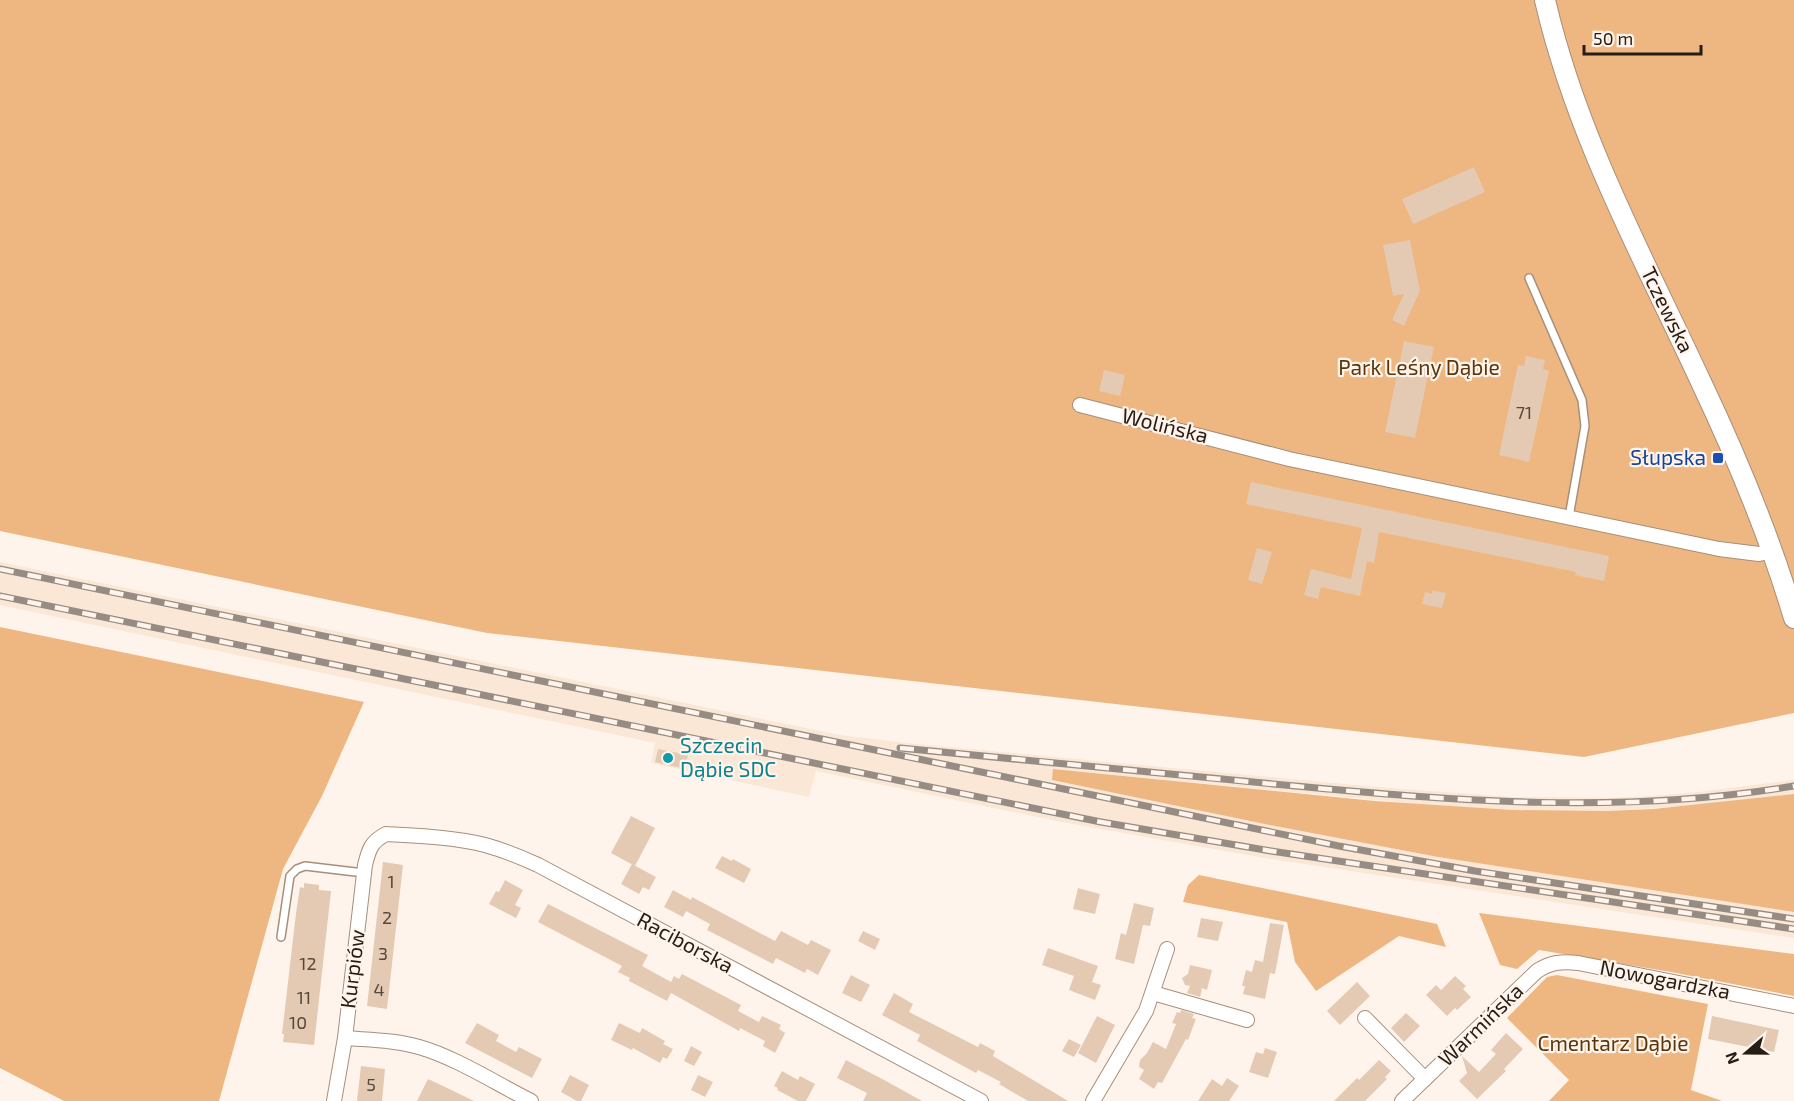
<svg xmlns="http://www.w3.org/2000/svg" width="1794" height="1101" viewBox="0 0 1794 1101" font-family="'Exo 2',sans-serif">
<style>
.built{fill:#fae7d5}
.green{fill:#eeb681}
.building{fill:#e4cab3}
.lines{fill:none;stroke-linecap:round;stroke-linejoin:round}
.lane-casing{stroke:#a78f7a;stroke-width:10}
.street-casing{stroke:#a78f7a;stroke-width:16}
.secondary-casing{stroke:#a78f7a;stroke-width:22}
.lane{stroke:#fff;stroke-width:7}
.street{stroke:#fff;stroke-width:14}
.secondary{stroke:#fff;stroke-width:20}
.rail-casing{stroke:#968c83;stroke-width:7}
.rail{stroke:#fff4eb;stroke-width:4.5;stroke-dasharray:14;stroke-linecap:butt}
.transit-dot{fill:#1a4fb4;stroke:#fff4eb;stroke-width:2}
.culture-dot{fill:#0f9aa8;stroke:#fff4eb;stroke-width:2}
.labels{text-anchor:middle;stroke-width:4.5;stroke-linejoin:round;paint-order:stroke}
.number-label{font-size:18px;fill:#56483c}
.street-label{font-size:21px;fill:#261d14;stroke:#fff4eb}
.park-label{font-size:21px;fill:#5c360a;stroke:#fff4eb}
.transit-label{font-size:21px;fill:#164399;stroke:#fff4eb;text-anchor:end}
.culture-label{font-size:21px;fill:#0d838f;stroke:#fff4eb;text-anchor:start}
</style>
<rect width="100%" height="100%" fill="#fff4eb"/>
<path class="built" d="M0,562L840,735L906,743L1376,787L1513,797L1607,798L1652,796L1699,792L1794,780V794L1700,805L1607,811L1513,810L1419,804L1054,769L1052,780L1275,826L1438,857L1794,912V938L1271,859L1185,844L1062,822L816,771L809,797L651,763L655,743L0,605Z"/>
<g class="green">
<path d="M0,0H1794V713L1584,757L487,633L0,531Z"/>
<path d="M0,627L364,702L322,796L283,869L219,1101H64L0,1068Z"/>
<path d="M1053,769L1375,801L1513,810L1607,811L1653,809L1794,794V912L1438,857L1275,826L1052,780Z"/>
<path d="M1199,875L1437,924L1446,947L1399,936L1316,991L1295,962L1287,922L1183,902L1188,885Z"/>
<path d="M1479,913L1794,954V996L1671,972L1539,950L1517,969L1500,965Z"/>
<path d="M1557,975L1708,1004L1691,1090L1722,1101H1549L1569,1080L1507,1018L1547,977Z"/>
</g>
<g class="building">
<path d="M1474,167L1485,192L1413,224L1402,199Z"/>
<path d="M1410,240L1420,291L1404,326L1392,320L1404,294L1393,296L1383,245Z"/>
<path d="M1404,341L1434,347L1415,438L1385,432Z"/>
<path d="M1526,356L1545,360L1543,369L1549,371L1529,462L1499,455L1518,365L1524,366Z"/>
<path d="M1104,370L1125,375L1120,396L1099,391Z"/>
<path d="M1251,482L1609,556L1604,581L1575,575L1576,572L1379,532L1374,563L1367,561L1360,596L1321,587L1318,599L1304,595L1311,569L1351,579L1362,528L1246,504Z"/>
<path d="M1257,548L1272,552L1262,584L1248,580Z"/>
<path d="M1432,590L1446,593L1442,608L1422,604L1425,592L1432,594Z"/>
<path d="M658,749L688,755L685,769L655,762Z"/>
<path d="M631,816L655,828L635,866L611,853Z"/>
<path d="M722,856L732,861L733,859L751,869L744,883L715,868Z"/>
<path d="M383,862L403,865L387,1009L367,1006Z"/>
<path d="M632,864L656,877L649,890L643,887L639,894L621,884Z"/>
<path d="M505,880L523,890L515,905L521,908L516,918L489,904L496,891L499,892Z"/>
<path d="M304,883L319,885V890L331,891L314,1045L283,1042L284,1034H282L296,913L300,887L304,888Z"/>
<path d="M1078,888L1100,894L1095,914L1073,909Z"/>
<path d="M673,890L691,900L692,897L775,941L781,931L808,945L811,940L831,950L818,975L807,969L805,973L776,958L773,964L707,930L710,924L686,911L683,917L664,907Z"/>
<path d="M1134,903L1154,908L1150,926L1143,925L1134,964L1115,959L1121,933L1126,935Z"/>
<path d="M548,904L648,955L642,966L671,982L674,976L679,979L682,974L741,1005L738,1011L759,1022L762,1016L781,1025L779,1029L785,1033L775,1053L763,1046L765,1041L740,1028L739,1031L671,993L667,1001L629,981L630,978L618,972L622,966L538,922Z"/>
<path d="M1201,918L1223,922L1218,941L1197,937Z"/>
<path d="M1270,923L1284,925L1275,974L1270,973L1265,999L1243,994L1245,986H1242L1246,970L1252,972L1255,960L1263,962Z"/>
<path d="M863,931L880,939L875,950L858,941Z"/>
<path d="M1048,948L1098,966L1092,982L1101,985L1095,1000L1069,990L1074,976L1042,965Z"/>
<path d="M1190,965L1212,970L1207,990L1202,988L1200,997L1187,993L1190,986L1185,985L1182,978L1188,974Z"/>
<path d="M851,975L870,985L861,1002L842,993Z"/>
<path d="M1455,976L1466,986L1463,989L1471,997L1457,1010L1455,1008L1447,1016L1426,995L1436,985L1441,990Z"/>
<path d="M1357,982L1370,996L1340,1025L1327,1011Z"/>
<path d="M894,993L913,1004L909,1012L978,1047L980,1043L995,1051L993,1056L1068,1101H1028L999,1084L1001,1082L978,1070L976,1073L917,1041L920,1035L882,1015Z"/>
<path d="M1181,1010L1194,1014L1192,1018L1196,1019L1188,1040L1186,1039L1162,1083L1158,1082L1154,1089L1139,1079L1144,1070L1139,1067L1140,1060L1147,1053L1153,1042L1166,1049L1176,1024L1172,1023L1177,1012L1180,1013Z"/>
<path d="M1406,1013L1420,1026L1404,1042L1391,1028Z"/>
<path d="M1097,1016L1115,1025L1096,1063L1078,1053Z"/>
<path d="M1712,1016L1779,1030L1774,1052L1708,1039Z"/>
<path d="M477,1023L499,1035L496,1041L516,1052L519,1047L542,1059L532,1078L465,1043Z"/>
<path d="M619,1023L640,1033L642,1028L665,1041L663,1044L673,1049L667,1059L663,1057L660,1063L633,1048L632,1050L611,1040Z"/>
<path d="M1506,1033L1523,1049L1504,1069L1506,1071L1477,1099L1459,1081L1467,1073L1462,1056L1479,1072L1496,1054L1491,1050Z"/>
<path d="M1069,1039L1081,1045L1074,1057L1062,1051Z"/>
<path d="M691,1046L702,1052L694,1066L684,1061Z"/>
<path d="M1265,1048L1277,1052L1268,1078L1249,1072L1256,1052L1263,1054Z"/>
<path d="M846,1060L886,1081L922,1101H863L867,1093L837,1078Z"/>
<path d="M1379,1060L1391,1071L1385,1077L1387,1079L1365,1101H1334L1357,1078L1359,1080Z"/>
<path d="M361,1066L385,1069L382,1101H357Z"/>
<path d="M782,1071L798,1080L800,1076L815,1084L806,1101H798L777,1090L778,1088L774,1086Z"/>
<path d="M570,1075L589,1085L581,1101H577L561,1092Z"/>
<path d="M698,1075L713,1082L705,1097L691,1090Z"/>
<path d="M1227,1078L1239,1086L1229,1101H1198L1212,1079L1222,1086Z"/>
<path d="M428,1079L441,1085L474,1101H417Z"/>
</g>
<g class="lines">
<g class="lane-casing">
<g id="lane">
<path d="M1529,278L1582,400L1585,426L1569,517"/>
<path d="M281,937L290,876L297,869L305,866L364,873"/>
</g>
</g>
<g class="street-casing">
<g id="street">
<path d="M1080,405L1289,459L1719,549L1759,554L1772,551"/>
<path d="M1153,993L1247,1020"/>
<path d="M1365,1018L1425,1079"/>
<path d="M345,1038C370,1040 395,1040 419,1047C457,1058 495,1083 531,1101"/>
<path d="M334,1101L345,1038L365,865C369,849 371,842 386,834C419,836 453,837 485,845C503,850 521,857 538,865L981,1101"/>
<path d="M1093,1101L1146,1011L1167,949"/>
<path d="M1402,1101L1537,971C1551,962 1562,961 1578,963L1794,1006"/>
</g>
</g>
<g class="secondary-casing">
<path id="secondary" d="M1545,0C1576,135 1643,257 1701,382C1737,458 1770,537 1794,618"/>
</g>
<use href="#lane" class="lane"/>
<use href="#street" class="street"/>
<use href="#secondary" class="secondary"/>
<g class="rail-casing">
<g id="rail">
<path d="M0,569L1339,846L1475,871L1794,919"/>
<path d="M0,596L1101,822L1271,851L1794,929"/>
<path d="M900,748C1028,760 1156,773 1284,785C1456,801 1622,815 1794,786"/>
</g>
</g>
<use href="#rail" class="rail"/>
</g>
<rect class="transit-dot" x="1712" y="452" width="12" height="12" rx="3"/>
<circle class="culture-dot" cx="668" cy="758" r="6"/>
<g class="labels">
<g class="number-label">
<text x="1524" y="419">71</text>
<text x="391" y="888">1</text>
<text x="387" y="924">2</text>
<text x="383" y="960">3</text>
<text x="308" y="970">12</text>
<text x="379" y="996">4</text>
<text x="304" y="1004">11</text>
<text x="298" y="1029">10</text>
<text x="371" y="1091">5</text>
</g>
<g class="street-label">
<text transform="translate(1667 310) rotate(64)" y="7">Tczewska</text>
<text transform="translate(1165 426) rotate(14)" y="7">Wolińska</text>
<text transform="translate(685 943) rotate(28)" y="7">Raciborska</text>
<text transform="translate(353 969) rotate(-83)" y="7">Kurpiów</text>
<text transform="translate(1665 980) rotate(11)" y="7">Nowogardzka</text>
<text transform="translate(1481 1025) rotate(-44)" y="7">Warmińska</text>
</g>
<g class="park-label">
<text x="1419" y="375">Park Leśny Dąbie</text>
<text x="1613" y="1051">Cmentarz Dąbie</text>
</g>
<g class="transit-label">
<text x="1706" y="465">Słupska</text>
</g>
<g class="culture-label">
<text x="680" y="753">Szczecin<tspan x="680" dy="24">Dąbie SDC</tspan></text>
</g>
</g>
<g transform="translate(1746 1053) rotate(250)" stroke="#fff4eb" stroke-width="4.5" paint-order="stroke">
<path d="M0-4.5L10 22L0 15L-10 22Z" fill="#261d14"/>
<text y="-9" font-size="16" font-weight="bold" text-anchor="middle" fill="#261d14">N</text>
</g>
<path d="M1584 45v9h117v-9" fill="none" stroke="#261d14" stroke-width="3"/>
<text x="1593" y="45" font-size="18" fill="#261d14" stroke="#fff4eb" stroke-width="4.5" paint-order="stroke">50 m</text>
</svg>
